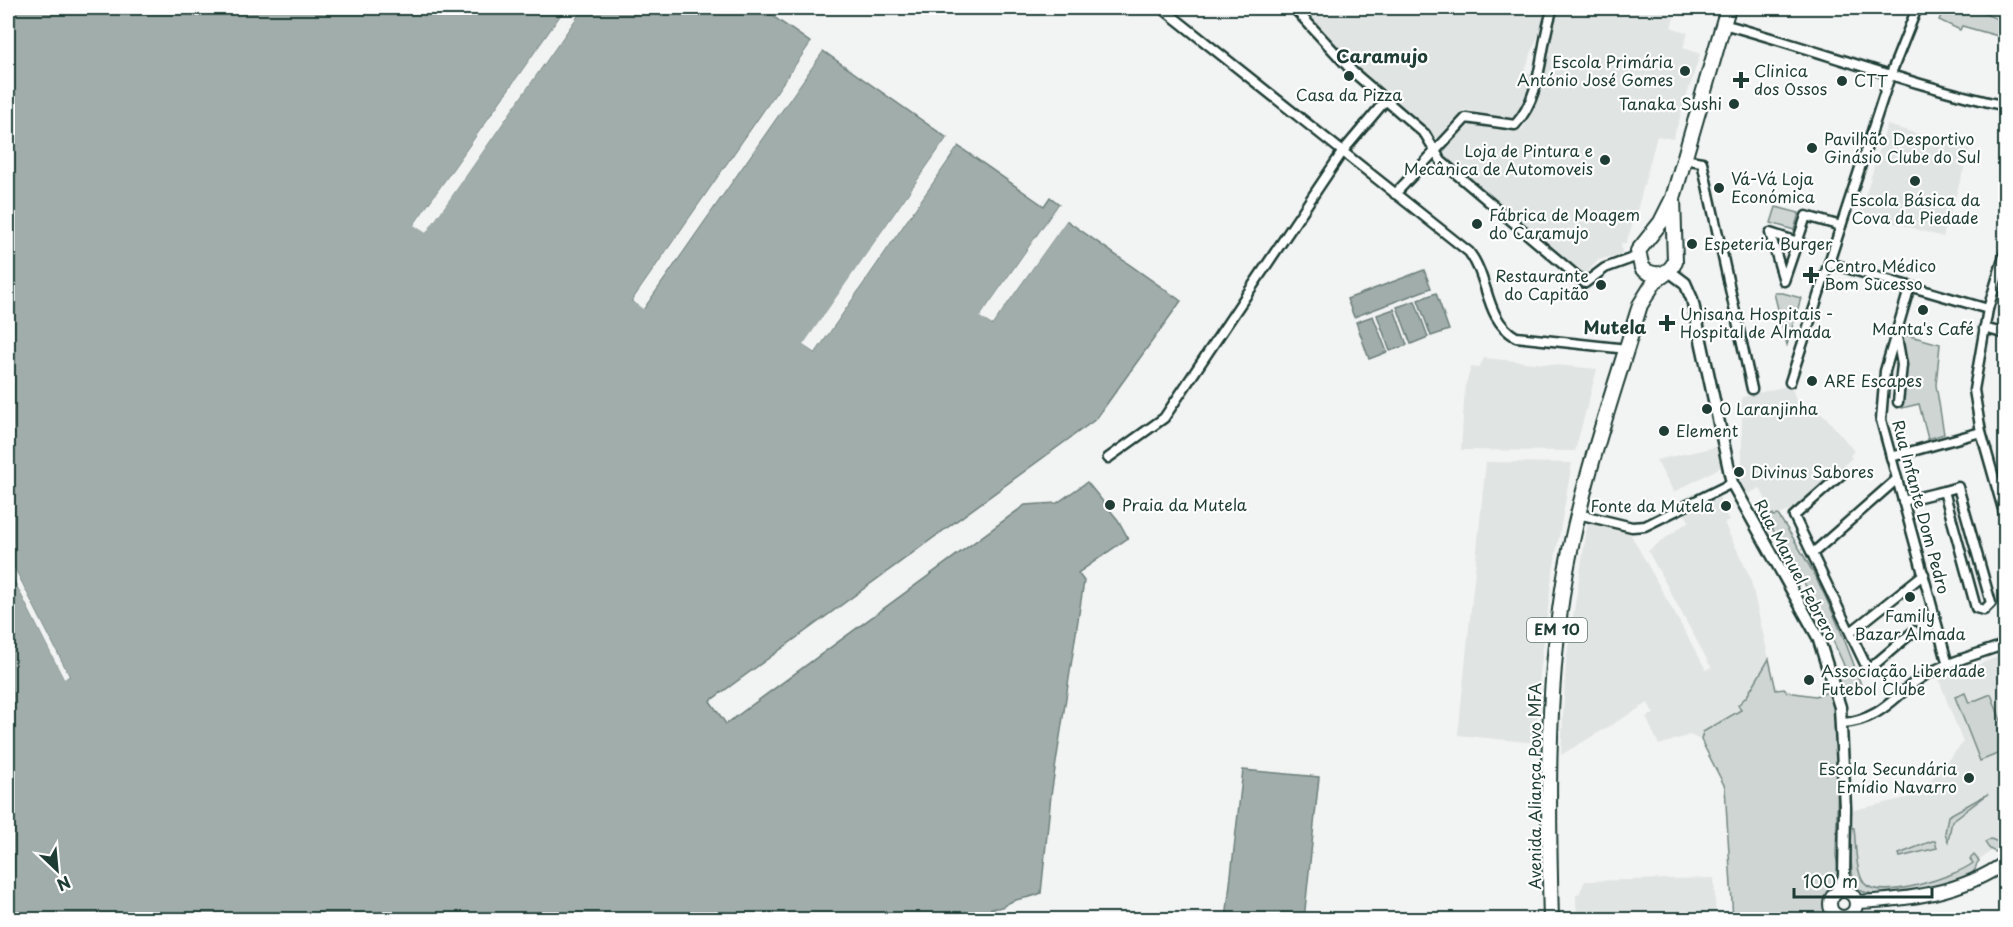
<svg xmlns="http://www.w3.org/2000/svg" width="2013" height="927" viewBox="0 0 2013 927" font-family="'Playpen Sans',sans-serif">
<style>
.built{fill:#e0e4e3}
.green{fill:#ced5d3;stroke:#768984;stroke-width:1.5}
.water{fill:#a1adaa;stroke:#6d807b;stroke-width:1.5}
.pier{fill:#f2f3f3}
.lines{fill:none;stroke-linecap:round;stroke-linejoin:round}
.minor-casing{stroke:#1f3d34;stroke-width:13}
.tertiary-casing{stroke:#1f3d34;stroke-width:15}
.secondary-casing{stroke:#1f3d34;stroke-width:16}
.primary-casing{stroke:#1f3d34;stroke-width:18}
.minor{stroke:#fff;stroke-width:8}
.tertiary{stroke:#fff;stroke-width:10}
.secondary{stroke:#fff;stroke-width:12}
.primary{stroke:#fff;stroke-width:14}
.poi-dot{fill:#1f3d34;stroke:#fff;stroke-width:2}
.labels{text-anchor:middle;stroke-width:4.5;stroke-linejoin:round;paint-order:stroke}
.shield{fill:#fff;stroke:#627771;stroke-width:1.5}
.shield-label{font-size:15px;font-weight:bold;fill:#1f3d34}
.poi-label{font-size:16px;fill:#1f3d34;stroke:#fff;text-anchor:start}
.street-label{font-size:16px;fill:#1f3d34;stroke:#fff}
.neighbourhood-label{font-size:18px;font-weight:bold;fill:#1f3d34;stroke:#fff}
</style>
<rect width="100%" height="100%" fill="#f2f3f3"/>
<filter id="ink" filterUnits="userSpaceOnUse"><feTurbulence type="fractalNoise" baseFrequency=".0167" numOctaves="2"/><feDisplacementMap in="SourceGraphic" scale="12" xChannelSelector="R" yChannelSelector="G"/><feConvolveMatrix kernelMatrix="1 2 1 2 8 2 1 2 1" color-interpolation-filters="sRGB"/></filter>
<g filter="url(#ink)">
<g class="built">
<path d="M1301,8H1549L1524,72L1535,76L1530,94L1518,115L1510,119L1464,110L1438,139L1365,73L1356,70Z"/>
<path d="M1560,8H1677L1671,27L1688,33L1683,48L1700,54L1673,139L1657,136L1636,214L1626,243H1621L1622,254L1598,260L1584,276L1440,152L1459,128L1467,126L1477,123L1522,130L1540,95L1556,15Z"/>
<path d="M1887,125L1970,149L1943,237L1860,213Z"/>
<path d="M1484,358L1597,369L1575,451L1461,450L1465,387L1471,367L1479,368Z"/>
<path d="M1791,385L1798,406L1824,415L1854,451L1850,455L1852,458L1844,465L1847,468L1806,504L1774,517L1760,488L1745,495L1738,478L1742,477V397Z"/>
<path d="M1716,447L1721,467L1674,492L1656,460Z"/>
<path d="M1486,462L1572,463L1552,576L1540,673L1536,743L1458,735Z"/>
<path d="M1717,493L1729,521L1724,523L1750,577L1769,659L1747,696L1738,705L1741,710L1703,732L1701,740L1689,735L1659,745L1646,717L1654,714L1648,703L1561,755L1566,662L1588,522L1630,533L1706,670L1711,667L1648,551L1689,521L1683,511Z"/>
<path d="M2005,654V851H1991L1975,864L1973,872L1933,887L1863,892L1856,887L1853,877V815L1850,811L1906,798L1920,792L1963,743L1939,680Z"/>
<path d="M1714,878L1716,919H1577L1576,895L1579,894L1585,881Z"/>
</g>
<g class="green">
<path d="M1945,8H1970L2005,22V38L1962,26L1960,30L1939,20Z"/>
<path d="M1776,207L1799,213L1794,230L1771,223Z"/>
<path d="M1774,293H1783L1801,298L1787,345Z"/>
<path d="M1903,334L1940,344L1936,385L1944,434L1928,439L1919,404L1902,408L1905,362Z"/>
<path d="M1773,514L1774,516L1778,515C1814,567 1841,625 1861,685L1841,690L1836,674L1846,671L1843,663L1817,605L1766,518Z"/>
<path d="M1769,659L1776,690L1785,689L1787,692L1815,696L1832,691L1839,735L1836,856L1840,876C1831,892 1821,902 1829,919H1733L1725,787L1701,740L1703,732L1741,710L1738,705L1747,696Z"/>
<path d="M1965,693L1969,703L1991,694L2005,732V751L1980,761L1955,697Z"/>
<path d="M1988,794L1952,821L1948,841L1945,833L1948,816Z"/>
<path d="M1851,827L1854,828C1856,843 1855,870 1864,883C1879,902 1957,876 1973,863L1970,859L1974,855L1979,861C1974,865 1978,868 1973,872C1958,886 1869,905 1856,887C1849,877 1851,840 1851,827Z"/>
<path d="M1991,839L1998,842L2005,840V851C1996,854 1989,851 1985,842Z"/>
<path d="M1932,841H1935L1937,848L1900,857L1899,854Z"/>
</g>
<g class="water">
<path d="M8,8H566L415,224L426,232L583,8H761L811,43L632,301L644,308L823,51L947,138L804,345L815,353L958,146L1044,206L1050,197L1059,204L981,316L992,325L1066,220L1181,301L1096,419L710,701L726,724L1025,505L1057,503L1087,482L1118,520L1128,538L1078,573L1084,581L1051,795L1041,893C1032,898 1023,897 1013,901C1003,905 1003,909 991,908L990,919H8V568L64,678L69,676L8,556Z"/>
<path d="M1424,270L1431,288L1354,317L1347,299Z"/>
<path d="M1436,293L1449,330L1431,336L1418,300Z"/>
<path d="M1415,301L1428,337L1411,344L1397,307Z"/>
<path d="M1394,309L1407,345L1390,351L1377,315Z"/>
<path d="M1373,316L1387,352L1369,359L1356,322Z"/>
<path d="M1243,770L1319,777L1304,919H1226Z"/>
</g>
<g class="pier">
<path d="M566,8H569L419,224L425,228L580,8H583L426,233L414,225Z"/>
<path d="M811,43L814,44L636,300L643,304L820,49L823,51L643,309L632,301Z"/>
<path d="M947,138L950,140L808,344L814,349L956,144L958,146L815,353L803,345Z"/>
<path d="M1059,204L1062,206L984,316L992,321L1063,218H1068L992,325L980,317Z"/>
<path d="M8,556L69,676L64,679L8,568Z"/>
</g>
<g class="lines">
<g class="minor-casing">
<g id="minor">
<path d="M1162,8L1469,252C1490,279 1484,319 1516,337L1627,349"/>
<path d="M1294,8L1353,72L1425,134L1441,161L1585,283L1605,268L1638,256"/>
<path d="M1723,24C1818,50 1910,85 2006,106"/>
<path d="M1683,159L1702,162L1752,389"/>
<path d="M1395,194L1466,118L1515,125C1544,93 1539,46 1553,8"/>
<path d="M1798,242L1770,233L1784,281L1806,216L1841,226"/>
<path d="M2006,249L1988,309L1974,390L1981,432L2006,520"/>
<path d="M1829,263L1988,309"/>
<path d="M1910,286L1885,371L1881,420L1948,665"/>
<path d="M1984,328L2006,334"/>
<path d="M1897,337L1902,365L1898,402"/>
<path d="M1790,382L1890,76L1917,8"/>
<path d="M1891,457L1981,432"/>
<path d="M1108,458L1164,418L1343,151L1386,100"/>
<path d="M1843,473L1794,516L1868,670L1914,631"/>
<path d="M1903,501L1944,491L1976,608L1984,610L1991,603L1958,487L1944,491"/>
<path d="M1578,514L1632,527L1645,526L1732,483"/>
<path d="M1813,553L1897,479"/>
<path d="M1851,632L1924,574"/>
<path d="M1843,723C1888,719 1898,687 1935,670C1957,659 1982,653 2006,644"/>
</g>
</g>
<g class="tertiary-casing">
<path id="tertiary" d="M1669,271L1685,283L1692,299L1732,483L1818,637L1840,707L1845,808L1844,877L1835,895"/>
</g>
<g class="secondary-casing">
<g id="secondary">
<circle cx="1843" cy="904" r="13"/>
<path d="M1856,902C1907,900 1963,893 2006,862"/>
</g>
</g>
<g class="primary-casing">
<g id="primary">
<path d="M1673,198L1675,262C1668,276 1654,278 1642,268L1638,251L1661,222L1673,198L1728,8"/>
<path d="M1551,920C1548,809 1546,699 1563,589C1578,492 1612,398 1640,305L1655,281L1665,274"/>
</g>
</g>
<use href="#minor" class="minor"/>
<use href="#tertiary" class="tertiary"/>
<use href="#secondary" class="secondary"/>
<use href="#primary" class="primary"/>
</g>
</g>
<g class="poi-dot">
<circle cx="1685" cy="71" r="6"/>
<circle cx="1349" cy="76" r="6"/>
<path d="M1738 71h6v6h6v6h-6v6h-6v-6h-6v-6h6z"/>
<circle cx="1842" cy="81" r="6"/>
<circle cx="1734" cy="104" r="6"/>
<circle cx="1812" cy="148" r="6"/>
<circle cx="1605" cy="160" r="6"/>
<circle cx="1915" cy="181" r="6"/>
<circle cx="1719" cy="188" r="6"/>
<circle cx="1477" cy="224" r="6"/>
<circle cx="1692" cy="244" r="6"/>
<path d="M1808 266h6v6h6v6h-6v6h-6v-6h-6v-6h6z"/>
<circle cx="1601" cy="285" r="6"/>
<circle cx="1923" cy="310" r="6"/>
<path d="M1664 314h6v6h6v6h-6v6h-6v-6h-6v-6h6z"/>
<circle cx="1812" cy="381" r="6"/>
<circle cx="1707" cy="409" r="6"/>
<circle cx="1664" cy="431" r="6"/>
<circle cx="1739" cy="472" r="6"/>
<circle cx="1110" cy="505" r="6"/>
<circle cx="1726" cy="506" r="6"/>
<circle cx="1910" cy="597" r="6"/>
<circle cx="1809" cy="680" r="6"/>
<circle cx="1969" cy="778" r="6"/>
</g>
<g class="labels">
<rect class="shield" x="1527" y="618" width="60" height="24" rx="4.5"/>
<g class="shield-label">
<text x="1557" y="635">EM 10</text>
</g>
<g class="poi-label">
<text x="1673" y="68" text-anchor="end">Escola Primária<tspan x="1673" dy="18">António José Gomes</tspan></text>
<text x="1754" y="77">Clinica<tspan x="1754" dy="18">dos Ossos</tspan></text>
<text x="1854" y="87">CTT</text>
<text x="1349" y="101" text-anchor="middle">Casa da Pizza</text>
<text x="1722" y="110" text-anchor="end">Tanaka Sushi</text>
<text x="1824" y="145">Pavilhão Desportivo<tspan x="1824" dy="18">Ginásio Clube do Sul</tspan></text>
<text x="1593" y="157" text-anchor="end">Loja de Pintura e<tspan x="1593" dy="18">Mecânica de Automoveis</tspan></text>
<text x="1731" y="185">Vá-Vá Loja<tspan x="1731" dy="18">Económica</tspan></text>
<text x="1915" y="206" text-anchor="middle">Escola Básica da<tspan x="1915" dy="18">Cova da Piedade</tspan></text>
<text x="1489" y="221">Fábrica de Moagem<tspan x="1489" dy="18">do Caramujo</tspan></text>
<text x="1704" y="250">Espeteria Burger</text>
<text x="1824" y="272">Centro Médico<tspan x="1824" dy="18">Bom Sucesso</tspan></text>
<text x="1589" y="282" text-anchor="end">Restaurante<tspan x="1589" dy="18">do Capitão</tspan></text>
<text x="1680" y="320">Unisana Hospitais -<tspan x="1680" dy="18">Hospital de Almada</tspan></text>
<text x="1923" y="335" text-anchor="middle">Manta's Café</text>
<text x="1824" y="387">ARE Escapes</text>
<text x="1719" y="415">O Laranjinha</text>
<text x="1676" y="437">Element</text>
<text x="1751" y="478">Divinus Sabores</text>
<text x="1122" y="511">Praia da Mutela</text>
<text x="1714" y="512" text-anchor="end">Fonte da Mutela</text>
<text x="1910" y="622" text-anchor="middle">Family<tspan x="1910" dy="18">Bazar Almada</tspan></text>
<text x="1821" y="677">Associação Liberdade<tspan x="1821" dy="18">Futebol Clube</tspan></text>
<text x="1957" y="775" text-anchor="end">Escola Secundária<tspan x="1957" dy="18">Emídio Navarro</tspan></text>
</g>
<g class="street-label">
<text transform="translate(1921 507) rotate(75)" y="6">Rua Infante Dom Pedro</text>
<text transform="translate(1796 570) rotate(62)" y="6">Rua Manuel Febrero</text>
<text transform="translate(1535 786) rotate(-90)" y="6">Avenida Aliança Povo MFA</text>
</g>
<g class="neighbourhood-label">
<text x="1382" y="63">Caramujo</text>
<text x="1615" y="334">Mutela</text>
</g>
</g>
<rect width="2013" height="927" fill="none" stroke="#fff" stroke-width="30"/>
<rect x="15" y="15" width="1983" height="897" fill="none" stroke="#1f3d34" stroke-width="2" filter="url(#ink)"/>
<g transform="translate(57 870) rotate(154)" stroke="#ffffff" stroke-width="4.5" paint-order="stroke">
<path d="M0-4.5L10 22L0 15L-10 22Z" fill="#1f3d34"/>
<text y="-9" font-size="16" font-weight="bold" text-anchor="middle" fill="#1f3d34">N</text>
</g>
<path d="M1794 888v9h138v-9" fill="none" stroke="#1f3d34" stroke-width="3"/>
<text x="1803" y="888" font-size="18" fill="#1f3d34" stroke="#ffffff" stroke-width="4.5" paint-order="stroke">100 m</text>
</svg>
